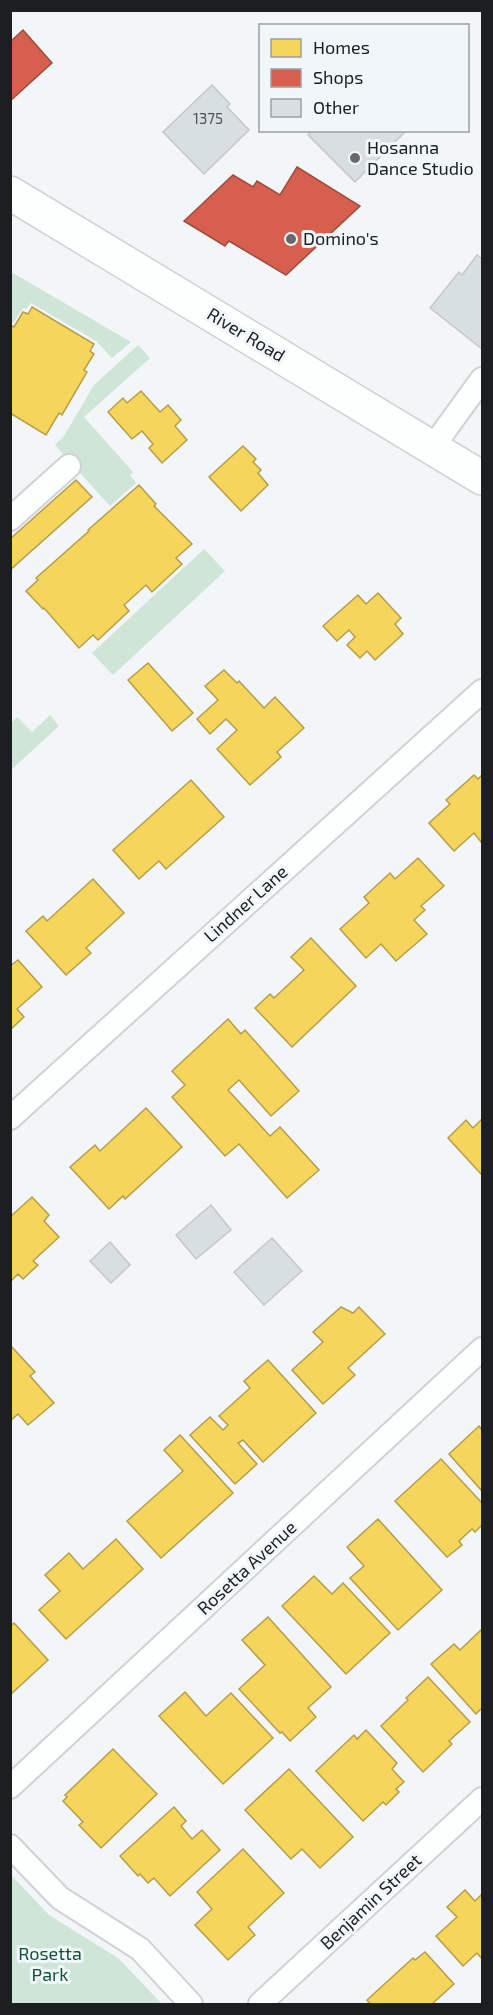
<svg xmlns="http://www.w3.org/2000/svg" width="493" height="2015" viewBox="0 0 493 2015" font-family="'Exo 2',sans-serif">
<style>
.green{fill:#cee5d8}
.homes{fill:#f6d55c;stroke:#b59e4a;stroke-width:1.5}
.shops{fill:#d6604d;stroke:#9e4c3f;stroke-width:1.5}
.building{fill:#d8dfe3;stroke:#c5c7c9;stroke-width:1.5}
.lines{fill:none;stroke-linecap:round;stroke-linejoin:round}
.street-casing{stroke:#d0d2d4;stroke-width:26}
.primary-casing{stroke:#d0d2d4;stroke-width:36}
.street{stroke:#fdfefe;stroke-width:22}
.primary{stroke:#fdfefe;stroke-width:33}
.poi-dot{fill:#676a6b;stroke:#f1f6fa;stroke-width:2}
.labels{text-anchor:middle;stroke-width:6;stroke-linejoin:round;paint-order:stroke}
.number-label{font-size:15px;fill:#4e5153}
.poi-label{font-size:18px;fill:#1c1e1f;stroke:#f1f6fa;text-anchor:start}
.street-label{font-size:18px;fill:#1c1e1f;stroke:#f1f6fa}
.park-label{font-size:18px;fill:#115434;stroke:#f1f6fa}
</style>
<rect width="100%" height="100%" fill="#f3f6f8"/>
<g class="green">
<path d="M13,273L131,342L112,358L96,341L31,303L26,309L23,308L13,323L11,322L10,275Z"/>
<path d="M138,345L150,358L84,417L133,472L130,475L136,483L110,506L55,445L64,436L94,385Z"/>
<path d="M204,549L225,571L113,675L92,653Z"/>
<path d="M50,715L59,726L11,770V723L17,717L32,732Z"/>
<path d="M10,1874L49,1915L118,1958L162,2004H11Z"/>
</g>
<g class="homes">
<path d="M32,307L94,344L90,351L94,354L84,370L87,372L62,415L59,413L46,435L10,413V325L14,327L23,312L28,314Z"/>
<path d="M141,391L160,412L168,405L181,420L175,426L187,440L162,463L149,448L153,444L142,431L132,439L108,412L123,398L127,403Z"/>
<path d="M243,446L256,459L253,462L261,470L258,473L268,485L241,511L209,477Z"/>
<path d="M76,480L92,497L10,570V539Z"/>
<path d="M139,485L156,504L154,506L192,544L176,558L182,564L152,592L146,585L124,605L129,611L98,640L93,635L79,648L44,608L43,609L26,591L38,580L36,578L89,531L88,530Z"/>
<path d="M378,593L401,618L395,624L403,634L375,660L367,651L360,658L347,645L355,637L349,630L337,641L323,626L358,595L366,604Z"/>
<path d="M148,663L193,713L172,731L128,680Z"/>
<path d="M224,670L237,683L239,681L264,708L275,697L304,728L277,752L281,757L250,785L217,749L237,730L226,719L210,734L197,719L218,700L205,686Z"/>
<path d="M474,775L478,779L482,775V843L474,833L454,851L429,823L450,804L446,800Z"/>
<path d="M191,780L224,817L166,869L159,861L139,879L113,850Z"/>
<path d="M418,858L444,886L421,906L425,910L414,920L427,934L396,961L381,944L366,958L340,929L369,903L364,897L390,873L395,879Z"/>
<path d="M93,879L124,913L86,948L91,953L66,975L26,931L43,916L47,921Z"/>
<path d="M311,938L356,986L292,1047L255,1008L270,994L274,998L304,970L291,957Z"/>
<path d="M18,960L42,987L17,1009L24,1017L10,1030V966Z"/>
<path d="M228,1019L241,1034L245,1030L299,1091L271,1116L239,1080L228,1090L270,1136L280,1127L319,1170L287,1198L239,1144L225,1156L172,1097L185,1085L172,1071Z"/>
<path d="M146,1108L182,1147L125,1199L123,1196L109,1209L70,1167L95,1145L100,1151Z"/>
<path d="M482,1119V1175L448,1138L466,1120L473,1128Z"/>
<path d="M32,1197L49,1215L44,1221L59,1237L33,1261L38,1265L23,1279L18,1274L10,1282V1217Z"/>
<path d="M341,1307L353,1313L359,1307L385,1334L348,1368L355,1375L323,1404L292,1370L323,1342L313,1332Z"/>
<path d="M10,1345L35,1372L30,1376L54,1403L28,1425L18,1414L10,1421Z"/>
<path d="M268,1360L316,1413L263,1462L243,1440L238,1443L257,1464L235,1484L190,1435L210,1417L223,1430L228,1425L219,1416L250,1388L244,1381Z"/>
<path d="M479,1426L482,1430V1491L449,1454Z"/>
<path d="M180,1435L233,1493L161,1558L127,1521L183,1471L164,1450Z"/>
<path d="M441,1459L482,1503V1525L475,1532L472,1529L459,1541L462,1545L447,1557L395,1501Z"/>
<path d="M378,1519L442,1590L398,1630L350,1578L364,1566L347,1547Z"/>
<path d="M116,1539L143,1569L66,1639L39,1610L60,1591L45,1575L69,1553L83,1569Z"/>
<path d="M314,1576L332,1594L343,1583L390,1633L346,1674L282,1606Z"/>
<path d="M268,1617L331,1687L308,1708L316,1717L290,1741L282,1732L280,1733L239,1689L265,1665L242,1640Z"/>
<path d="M14,1623L48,1660L10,1695V1626Z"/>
<path d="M482,1629V1708L476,1714L431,1664L454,1644L460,1650Z"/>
<path d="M428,1677L470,1722L449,1741L452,1744L423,1772L381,1726L408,1700L406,1698Z"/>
<path d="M185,1692L206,1716L231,1693L273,1738L223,1784L159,1716Z"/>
<path d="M366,1730L397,1763L392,1769L404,1782L396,1789L399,1792L386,1805L383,1802L363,1821L316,1771L354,1735L357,1739Z"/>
<path d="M113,1749L157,1794L101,1848L79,1825L83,1822L63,1801L67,1797L65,1795Z"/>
<path d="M289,1769L353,1837L320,1868L302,1849L291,1859L245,1810Z"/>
<path d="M174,1807L186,1821L181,1826L192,1839L202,1830L220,1850L170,1896L154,1878L148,1883L140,1874L138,1876L120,1856Z"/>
<path d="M243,1849L284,1893L248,1927L255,1935L228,1960L195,1925L212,1909L197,1892Z"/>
<path d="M465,1890L475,1901L482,1894V1959L477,1953L463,1966L436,1936L457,1917L447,1907Z"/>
<path d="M425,1952L454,1984L432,2004H370L367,2000L413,1958L415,1960Z"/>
</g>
<g class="shops">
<path d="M23,30L52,63L10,101V42Z"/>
<path d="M297,167L360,206L286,275L229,241L225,246L184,221L233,175L253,187L257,181L280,195Z"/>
</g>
<g class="building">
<path d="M212,85L230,104L227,107L249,130L204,174L163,132Z"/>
<path d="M313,130H402L404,133L355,182L308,135Z"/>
<path d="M477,255L482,259V349L430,308L459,272L462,275Z"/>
<path d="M211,1205L231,1230L196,1259L176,1235Z"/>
<path d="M272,1238L302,1271L264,1305L234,1272Z"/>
<path d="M110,1242L130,1265L111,1283L90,1261Z"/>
</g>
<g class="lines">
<g class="street-casing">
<g id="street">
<path d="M432,448L482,379"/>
<path d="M10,519L69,466"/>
<path d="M10,1118L482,691"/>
<path d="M10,1787L482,1349"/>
<path d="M10,1846L60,1898L140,1949L191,2004"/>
<path d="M260,2004L482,1799"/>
</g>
</g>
<g class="primary-casing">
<path id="primary" d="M10,193L482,478"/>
</g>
<use href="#street" class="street"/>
<use href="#primary" class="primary"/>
</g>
<g class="poi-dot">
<circle cx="355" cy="158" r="6"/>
<circle cx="291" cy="239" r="6"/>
</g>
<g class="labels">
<g class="number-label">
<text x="208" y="124">1375</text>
</g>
<g class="poi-label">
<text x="367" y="154">Hosanna<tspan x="367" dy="21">Dance Studio</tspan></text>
<text x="303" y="245">Domino's</text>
</g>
<g class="street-label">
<text transform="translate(246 335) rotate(31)" y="6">River Road</text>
<text transform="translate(246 904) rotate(-42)" y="6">Lindner Lane</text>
<text transform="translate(247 1568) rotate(-43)" y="6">Rosetta Avenue</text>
<text transform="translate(371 1902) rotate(-43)" y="6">Benjamin Street</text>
</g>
<g class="park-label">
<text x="50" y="1960">Rosetta<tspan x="50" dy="21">Park</tspan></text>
</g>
</g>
<rect width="493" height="2015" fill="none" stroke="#1c1e1f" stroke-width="24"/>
<rect x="259" y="24" width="210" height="108" fill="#f1f6fa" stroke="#9ca0a2" stroke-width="1.5"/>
<rect x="271" y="39" width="30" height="18" fill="#f6d55c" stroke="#9ca0a2" stroke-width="1.5"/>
<text x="313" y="54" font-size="18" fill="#1c1e1f">Homes</text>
<rect x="271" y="69" width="30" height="18" fill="#d6604d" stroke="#9ca0a2" stroke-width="1.5"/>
<text x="313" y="84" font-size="18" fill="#1c1e1f">Shops</text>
<rect x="271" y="99" width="30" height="18" fill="#d8dfe3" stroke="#9ca0a2" stroke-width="1.5"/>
<text x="313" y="114" font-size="18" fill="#1c1e1f">Other</text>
</svg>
